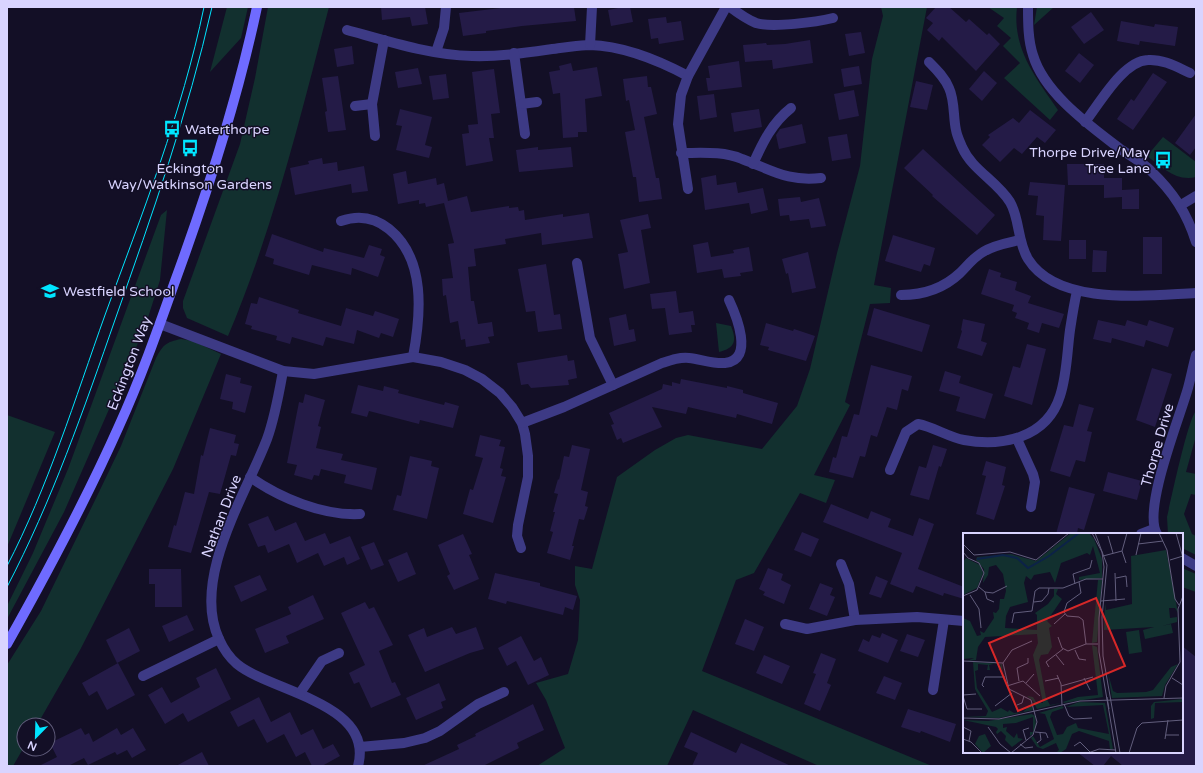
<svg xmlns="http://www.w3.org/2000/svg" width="1203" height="773" viewBox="0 0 1203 773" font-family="'Varela Round',sans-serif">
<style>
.green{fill:#12302f}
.building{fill:#241b47}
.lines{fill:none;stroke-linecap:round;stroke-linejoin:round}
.street{stroke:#3d3a85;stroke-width:10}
.secondary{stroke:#6f6bff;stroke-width:10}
.tram{stroke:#00e5ff;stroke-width:1}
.labels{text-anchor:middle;stroke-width:3;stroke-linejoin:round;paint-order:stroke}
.poi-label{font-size:14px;fill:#d9d4ff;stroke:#130f26;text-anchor:start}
.street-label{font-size:14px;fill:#d9d4ff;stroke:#130f26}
.inset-river{fill:none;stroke:#0c2248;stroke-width:2}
.inset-road{fill:none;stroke:#625e7d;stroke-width:1}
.view{fill:#d62828;fill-opacity:0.15;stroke:#d62828;stroke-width:2}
.inset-edge{fill:none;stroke:#d9d4ff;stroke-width:2}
</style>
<rect width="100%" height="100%" fill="#130f26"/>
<g class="green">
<path d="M227,7H248L241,38L210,72Z"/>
<path d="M268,7H329C300,118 273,230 228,336L187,318L183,308V301L240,144L255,78Z"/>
<path d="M881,7H927L874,285L891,288L890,303L870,304L845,402L850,405L814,475L835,480L826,503L800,493L754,573L736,580L702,671L932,766H819L693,710L667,766H537L565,748L546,700L536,683L568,674L578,640L580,600L575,585V566L592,569L617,477L655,450L676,438L688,435L762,449L797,406L810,369L837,253L860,166L872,59L883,16Z"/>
<path d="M988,7H1017C1012,49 1036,78 1058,110L1050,120L1004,78L1020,63L1003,46L1011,38L997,26L1004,18Z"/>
<path d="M1037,7H1054L1034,25Z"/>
<path d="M1163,137L1196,162V177C1176,182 1162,167 1147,156Z"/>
<path d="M167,210L160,280L145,327L64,512L7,619V606L33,553L68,469L161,215Z"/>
<path d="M716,323L731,326C737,341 735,348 719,352Z"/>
<path d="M181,339L193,341L221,354L173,469L80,650L37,725H24V747L13,766H7V665L41,611L99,492L121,446L156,358C163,345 166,342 181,339Z"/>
<path d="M1196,411V436L1186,472L1196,474V495L1191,494L1184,514L1192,534L1196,536V555L1182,548V534H1168L1167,517C1171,500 1188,419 1196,411Z"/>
<path d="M7,415L55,432L7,547Z"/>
<path d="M1182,568L1196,574V592L1182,587Z"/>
</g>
<g class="building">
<path d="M381,7H425L428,24L412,26L410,17L382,20Z"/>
<path d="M509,7H574L576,21L522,26L486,31V33L463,36L459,13Z"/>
<path d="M623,7H630L633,22L611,26L608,10Z"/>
<path d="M936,7H949L966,22L969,19L987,35L989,33L1000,44L976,71L942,37L939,41L927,30L933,23L926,18Z"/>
<path d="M1091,12L1104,30L1084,44L1071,27Z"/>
<path d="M666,17L667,23L681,21L684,40L659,44L658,38L651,39L648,19Z"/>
<path d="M1121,21L1154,27L1155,24L1178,27L1175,46L1140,41L1139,45L1117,41Z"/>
<path d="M861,32L865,53L849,56L845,34Z"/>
<path d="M810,40L813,63L773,69L772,60L745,62L743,45L766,43L767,45L785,44Z"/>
<path d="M352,46L354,64L337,67L334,49Z"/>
<path d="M1079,53L1094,65L1080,83L1065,71Z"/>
<path d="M739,61L742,87L708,91L706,78H710L708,66Z"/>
<path d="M571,63L573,71L597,67L602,96L585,99L587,132H578V137L563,138L560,93L553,94L549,72L560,70L559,66Z"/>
<path d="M859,66L862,84L844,87L841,69Z"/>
<path d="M418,68L422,84L398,88L395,72Z"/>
<path d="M494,69L500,113L491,114L494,138H489L493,161L466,166L462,134L469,133L468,125L478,124L472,72Z"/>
<path d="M984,71L997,83L982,101L969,89Z"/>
<path d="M1153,73L1167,82L1133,130L1117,119L1131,99L1134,101Z"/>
<path d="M446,74L449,98L433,100L429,76Z"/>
<path d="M338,76L346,130L328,132L325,112L327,111L322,78Z"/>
<path d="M647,76L648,87H651L657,114L644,117L656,178H659L662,199L639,202L636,177H633L625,132L635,130L629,100L626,101L623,79Z"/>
<path d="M916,81L933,85L927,110L910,107Z"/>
<path d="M854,90L859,116L839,120L834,94Z"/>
<path d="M714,94L717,117L700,120L697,96Z"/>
<path d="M400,109L432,117L425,145L432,147L429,158L396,150L402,126L396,125Z"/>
<path d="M759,109L762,127L734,132L731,113Z"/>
<path d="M1030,110L1056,130L1045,143L1037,137L1022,154L1014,148L1000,162L982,145L990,137L988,135L1013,118L1019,123Z"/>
<path d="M1196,114V147L1190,155L1175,143Z"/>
<path d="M802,124L806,143L779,149L776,135L780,129Z"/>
<path d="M847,134L851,158L832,161L828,137Z"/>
<path d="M538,147V150L571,147L573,167L519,172L516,150Z"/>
<path d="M923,149L995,215L977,235L932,196L933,195L904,168Z"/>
<path d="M322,158L323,164L337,162L338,171L364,166L368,191L352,193L351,184L295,195L290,168L309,164L308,161Z"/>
<path d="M1067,164H1104V178H1122V197L1104,198V185H1068Z"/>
<path d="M406,171L408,184L436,178L437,185L444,183L448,201L467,196L471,212L509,206V208L518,207L519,211L524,210L525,220L563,214V217L589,213L593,238L542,245L541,233L505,239L506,244L474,249L476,266L468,267L471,301H474L478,324L492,322L494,336L488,337L490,343L466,347L465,339L461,340L458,321L450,323L446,295L443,296L442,279L453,278L448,244L454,243L444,203L426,207L425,203L419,204V200L398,204L393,174Z"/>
<path d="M716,175L717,185L736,182L738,193L763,188L768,210L751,214L749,203L705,210L701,178Z"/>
<path d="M1030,182L1065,185L1061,241L1043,240L1044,216L1036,215L1038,196L1028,195Z"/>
<path d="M1139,189V209H1122V190Z"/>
<path d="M800,197L801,202L819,198L826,226L811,228L809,219L790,221L789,215L780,216L778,199Z"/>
<path d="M648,214L651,228L641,230L650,283L624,289L618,254L628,252L620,220Z"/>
<path d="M272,234L323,252L324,248L364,258L369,245L382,249L380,255L385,257L378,277L352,268L351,275L312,265L309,275L273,264L274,259L265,256Z"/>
<path d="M893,235L935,248L930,266L924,264L921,272L885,261Z"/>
<rect x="1143" y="237" width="19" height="37"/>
<rect x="1069" y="240" width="17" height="19"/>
<path d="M708,242L711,257L734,253L733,250L749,247L753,271L740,273L741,276L724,278L722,269L697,273L693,245Z"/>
<path d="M1093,250L1107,251L1106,272H1092Z"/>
<path d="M808,252L816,288L792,293L788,273L786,274L782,259Z"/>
<path d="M546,264L554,315L560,314L562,329L538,332L535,311L526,312L518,269Z"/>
<path d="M989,269L1001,273L1000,277L1017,282L1015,290L1031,296L1028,303L1064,314L1059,328L1042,323L1039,333L1027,329L1029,323L1015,318L1017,313L1012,311L1014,305L981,294Z"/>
<path d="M676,291L679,313L693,311L695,325H691L692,332L669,335L665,308L652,309L650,294Z"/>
<path d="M259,297L299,310L298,313L341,326L346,308L373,316L375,311L399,319L393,337L381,333L379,338L357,330L354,344L326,337L323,346L292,337L290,344L276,340L277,336L251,329L252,326L245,324L251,303L257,304Z"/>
<path d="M874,308L930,325L922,352L867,335Z"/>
<path d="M626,314L629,330L634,329L636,341L614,346L609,318Z"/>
<path d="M963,319L985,324L981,341L987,343L982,356L957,348L962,331L961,330Z"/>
<path d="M1098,320L1125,326L1127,320L1147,326L1149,320L1174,328L1168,347L1146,340L1144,347L1112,338L1111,343L1093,339Z"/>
<path d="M766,323L793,331L794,329L815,336L806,361L768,350L769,347L760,345Z"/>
<path d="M1027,344L1046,349L1032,405L1004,396L1013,366L1020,368Z"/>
<path d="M567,355L568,361L574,360L577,378L568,380L569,385L531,388L528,384L521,385L517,363Z"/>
<path d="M871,365L912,376L908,391L902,389L897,410L887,407L877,437L871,435L865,457L860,456L853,478L829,472L833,457L836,458L842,436L847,437L854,414L859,415Z"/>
<path d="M1152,368L1172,374L1155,427L1136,420Z"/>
<path d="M945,371L961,376L959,383L993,394L985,419L956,411L960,397L939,391Z"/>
<path d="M226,374L241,378L240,383L252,386L245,413L232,409L233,402L220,399Z"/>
<path d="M681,379L727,388V386L743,390V393L778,403L772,424L737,414L736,418L688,407L686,414L652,407L662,427L623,443L621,438L617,440L611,425L614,424L609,413L662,389L663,384L672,386V382L680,384Z"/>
<path d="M358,385L383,391L384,386L399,390L398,393L444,405L445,402L459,406L453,428L420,420L419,424L369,411L367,417L351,413Z"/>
<path d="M305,394L325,400L318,426L321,427L316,448L343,454L341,460L377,468L372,490L344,483L346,475L321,469L319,476L314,475L312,480L294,475L297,465L287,463L299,402L303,403Z"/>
<path d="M1079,404L1094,408L1087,431L1092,432L1085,462L1076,460L1070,477L1050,471L1064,425L1073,427Z"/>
<path d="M210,428L236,435L234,443L239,444L236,456L231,455L220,494L209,492L191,553L168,547L174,525L176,526L185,492L194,494L201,455L203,456Z"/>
<path d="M480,435L501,440L499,446L505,447L500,468L503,469L501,476L506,477L493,523L463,514L470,489L473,490L483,458L475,456Z"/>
<path d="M572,445L590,449L581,490L588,492L585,506L588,507L584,520L579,519L572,546H574L570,560L547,553L553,532L550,531L555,512H553L558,494L554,493L558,479L559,480L564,456L569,457Z"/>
<path d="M933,445L947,449L941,467L939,466L929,500L910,495L919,466L926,468Z"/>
<path d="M410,456L432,461L431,466L439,468L427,519L393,510L397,495L401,496Z"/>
<path d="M986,461L1006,467L1002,485L1005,486L994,520L976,514L986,476L982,475Z"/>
<path d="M1108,472L1142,481L1137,500L1103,491Z"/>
<path d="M1069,487L1095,494L1084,530L1078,528L1077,534H1056Z"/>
<path d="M831,504L868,519L871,511L891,519L888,527L913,536L919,518L934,524L918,569L964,587V599L944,593L943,596L916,586L913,593L890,584L902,553L823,522Z"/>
<path d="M268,516L275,531L296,522L305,541L325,533L330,544L350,536L360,559L347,565L344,557L324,566L318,553L297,563L289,544L268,553L265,545L258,547L248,524Z"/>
<path d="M802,532L819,539L811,557L794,550Z"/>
<path d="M463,534L472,554L469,555L479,579L454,590L447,576L450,574L438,545Z"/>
<path d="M374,542L384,565L371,570L361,547Z"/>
<path d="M407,552L416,574L398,582L388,560Z"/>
<path d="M768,568L783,574L781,580L791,585L784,604L763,595L765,592L759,589Z"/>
<path d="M149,569H181L182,607H155V584H149Z"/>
<path d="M495,573L540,583V586L577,596L573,610L565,607L563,615L507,601L506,604L488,599Z"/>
<path d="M260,575L267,590L241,602L234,586Z"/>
<path d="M876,576L888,581L881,598L869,594Z"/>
<path d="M820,583L833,588L830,595L835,597L827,616L809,609Z"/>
<path d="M313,595L324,619L286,636L289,643L265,653L255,629L291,614L288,607Z"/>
<path d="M365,602L369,609L374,607L393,645L379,651L392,683L395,682L401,695L371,708L359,682L354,684L349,673L365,665L341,613Z"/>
<path d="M187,615L194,630L169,642L162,626Z"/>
<path d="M745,619L764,627L754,651L735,644Z"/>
<path d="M452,627L456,634L476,627L484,649L470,653L425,672L408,635L424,628L427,637Z"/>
<path d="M129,628L140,651L117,663L106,640Z"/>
<path d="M882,633L898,640L888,663L858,651L863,639L869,642L872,635L880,638Z"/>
<path d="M907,634L925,640L918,657L900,651Z"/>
<path d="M521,636L534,661L541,657L549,675L528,685L516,661L507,666L498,648Z"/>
<path d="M1182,646L1196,657V766H1123L1111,756L1103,766H1095L1077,752H1182Z"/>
<path d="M821,653L836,659L827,683L831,685L820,711L804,704L816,674L813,673Z"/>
<path d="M764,655L790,666L782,684L756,673Z"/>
<path d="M118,663L135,695L107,710L97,691L89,696L82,683Z"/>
<path d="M216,668L231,699L188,722L183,713L165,724L148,695L162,687L171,703L200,687L196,678Z"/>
<path d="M884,676L902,683L895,700L876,693Z"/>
<path d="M439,683L446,700L441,702L443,708L416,720L406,698Z"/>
<path d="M259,697L271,722L290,712L301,735L313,729L323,749L333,744L340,756L322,766H312L305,752L296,757L284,734L267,743L254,719L238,727L230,712Z"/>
<path d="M533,704L544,730L517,743L519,748L483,766H422L459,749L457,745L476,736L475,734Z"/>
<path d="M908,709L956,724L950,742L921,731L920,733L901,727Z"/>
<path d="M81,728L85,735L89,733L93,742L117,728L121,735L133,728L146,750L132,758L127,750L117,755L115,752L88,765L84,758L68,766H39L57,757L50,743Z"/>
<path d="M691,732L736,753L741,743L791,766H692L698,753L684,747Z"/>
<path d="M202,752L209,766H176Z"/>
</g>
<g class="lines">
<g class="street">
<path d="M730,7C738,13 746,19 756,23C772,28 817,22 833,18"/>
<path d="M1028,7C1028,23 1028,40 1033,55C1044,93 1089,125 1119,148C1129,155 1142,162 1151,171C1173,192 1187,213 1196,242"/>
<path d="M347,30C387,41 430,55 472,56C501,57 531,52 560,48C570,47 580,45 590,45C625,46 658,60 688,76"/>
<path d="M590,45L592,7"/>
<path d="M436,52L444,28L446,7"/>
<path d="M514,53L525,134"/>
<path d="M929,62C937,70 945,78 949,88C955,101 953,117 956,130C957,136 960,142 962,147C972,170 997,181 1010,202C1020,219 1017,241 1028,259C1058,307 1148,295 1196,293"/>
<path d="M521,104L537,102"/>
<path d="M355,106L372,104"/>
<path d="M1085,122C1100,103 1123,61 1148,60C1163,59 1177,67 1190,73"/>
<path d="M375,136L372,104L384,40"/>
<path d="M681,153C702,153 723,151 742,159C772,170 788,182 821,178"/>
<path d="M753,164C763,142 772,123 791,108"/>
<path d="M688,189L678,124L681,95L688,76L726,7"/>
<path d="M1181,205L1196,196"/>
<path d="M341,221C358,215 374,217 389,229C426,259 421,314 413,357"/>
<path d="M577,263L590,338L613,385"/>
<path d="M901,295C924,295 943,289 960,273C967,266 974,257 983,252C994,245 1007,243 1020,240"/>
<path d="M160,324L283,371L314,374L413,357L441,362L465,370L482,379L500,393L512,407L522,423L525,434L528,456V477L518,525L517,536L521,548"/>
<path d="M283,371C279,393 275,417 267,439C246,494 191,579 219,639C223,648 230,658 237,664C271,692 375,703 358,766"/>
<path d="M522,423L564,407L662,363C671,360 679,357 689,358C700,359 713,364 725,363C755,360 736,315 729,300"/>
<path d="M1017,439L1033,474L1035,482L1031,507"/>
<path d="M890,470L906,432L918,424C934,427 948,437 964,440C1002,447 1047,438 1060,396C1067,375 1067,352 1070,330C1072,317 1074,304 1077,291"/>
<path d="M250,477C280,498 323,516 360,514"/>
<path d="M1141,534L1154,529"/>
<path d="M1157,534C1142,510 1180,417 1188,388C1191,377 1193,366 1196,355"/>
<path d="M1182,558L1196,566"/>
<path d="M841,564L849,584L855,620"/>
<path d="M785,624L807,629L855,620L917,617L964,621"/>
<path d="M143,676L219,639"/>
<path d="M933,690L944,620"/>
<path d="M300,693L322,661L339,653"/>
<path d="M360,747L404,743L425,738L440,731L478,704L504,692"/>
</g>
<path class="secondary" d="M7,644C47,573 86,500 119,426C140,380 157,332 174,284C207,194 237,102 257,7"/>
<g class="tram">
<path d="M7,566C48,487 75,399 105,315C142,214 182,113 204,7"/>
<path d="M7,587C52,501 84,409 116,317C152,215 188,113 212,7"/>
</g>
</g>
<defs>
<g id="bus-bare" transform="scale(1.38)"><path d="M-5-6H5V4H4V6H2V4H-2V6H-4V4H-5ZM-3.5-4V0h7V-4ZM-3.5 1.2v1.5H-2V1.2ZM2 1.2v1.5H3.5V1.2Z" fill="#00e5ff" stroke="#130f26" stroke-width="2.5" paint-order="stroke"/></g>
<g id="school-bare" transform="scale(1.38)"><path d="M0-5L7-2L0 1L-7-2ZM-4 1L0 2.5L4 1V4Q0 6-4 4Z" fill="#00e5ff" stroke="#130f26" stroke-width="2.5" paint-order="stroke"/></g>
</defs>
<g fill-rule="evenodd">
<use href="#bus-bare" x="172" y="129"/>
<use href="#bus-bare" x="190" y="148"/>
<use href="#bus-bare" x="1163" y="160"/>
<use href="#school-bare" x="50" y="291"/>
</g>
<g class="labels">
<g class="poi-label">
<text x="185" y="134">Waterthorpe</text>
<text x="1150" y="157" text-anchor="end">Thorpe Drive/May<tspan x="1150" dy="16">Tree Lane</tspan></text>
<text x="190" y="173" text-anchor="middle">Eckington<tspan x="190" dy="16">Way/Watkinson Gardens</tspan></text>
<text x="63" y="296">Westfield School</text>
</g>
<g class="street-label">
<text transform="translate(129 363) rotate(-69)" y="5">Eckington Way</text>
<text transform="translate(1157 445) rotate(-74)" y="5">Thorpe Drive</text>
<text transform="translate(221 516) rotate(-69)" y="5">Nathan Drive</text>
</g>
</g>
<g transform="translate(963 533)">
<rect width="220" height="220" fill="#130f26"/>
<path d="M108,0H126L131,6L139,26V45L116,47V44L137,40L130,13L127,22L124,20L98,30L92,50L87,39L71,42L68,47L63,43L61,50L65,69L47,74L43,83L42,95L74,97V82L72,80L85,71L91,63V56H95L93,61L99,66L84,88L89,93L86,95L89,114L85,121L78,122L76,127L83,165L87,172L98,170L74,176L70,168L64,163L70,164L73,169L80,170L70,122L75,110L74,101L22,104L15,114L13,127L4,128L11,125L0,126V85L7,88L14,103L18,102L17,98L21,100L31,85L30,79L33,80L36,76L37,66H41L43,58L40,41L33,32L26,34L25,42L20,50L21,36L13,27L14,24L48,21L73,28ZM203,17L215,80L212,75H206L207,85L214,84V89L199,93L208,91L210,100L182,106L180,97L191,94L141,97L142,70L143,77L169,71L168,23ZM3,25L17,32L20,40L14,55L0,62V29ZM135,47H139L134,109L129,110ZM176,97L179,119L166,121L163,99ZM129,112L134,114L140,164L101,170L100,169L115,164L135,162ZM10,129L39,131L40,142L39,136L35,137L38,132L34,130L26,132L27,137H24L25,132L15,131V137L12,138L14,155L29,179L38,175L45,179L46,177L51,180L60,179L69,170L70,177L36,185L0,184L23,183L25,178L12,156ZM215,131L202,152L199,163L149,165L145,140L150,158L154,160L183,159L190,157L208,134ZM220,166V169L192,170L191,185L188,186V173L191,169ZM116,169L142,170L150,216H147L146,208L116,198L109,201L103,216L97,220H93L96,217L93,210L80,216L74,214L68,205L70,203L77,214L91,206L82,181L76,180L99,173L101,175L89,179L87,184L94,202L100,201L104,194L113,190L115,195L146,201L140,172L103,174ZM69,181L72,183L73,192L70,201L67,203V199H70V184L53,190L40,191V195L44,194L43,198L51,205L54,200L55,205L60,206L49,214L42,207L43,203L38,198L34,201L33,199L35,196L33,194L0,187L25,188ZM22,201L28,213L20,220L12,211L16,203Z" fill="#12302f"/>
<path class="inset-river" d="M14,26L40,22L54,25L65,35L86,23L116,0"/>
<path class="inset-road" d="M129,0L139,19L141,34L136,85V119L153,220M132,0L144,32L139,84L140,123L157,220M196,0L204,17L212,66L216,72M213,0L220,25M145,3L150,20M0,11L11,22L47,19L73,27L106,0M175,11L200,8M0,19L5,25L16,30L21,40L14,57L0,63M173,22L178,0M140,23L159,18M207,27L220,23M163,30L159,18L164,0M152,40L153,68M153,45L163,43L164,54M116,49L118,60L104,70L101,79L104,83L116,84L120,87L123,111M112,51L110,41L127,35L129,27M16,54L22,59L30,60L44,53M22,59L24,66L31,69M7,62L16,76L18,95M138,68L162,66M71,69L79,68L85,61L86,55M49,90L51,80L69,78L72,58L76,55H100L123,46H140M91,91L102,81M95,104L99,115L105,118L123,111H135M112,117L116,126L123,127M93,122L101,132M0,128L40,130M40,130L46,156L68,167L74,189L70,202L48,220M40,130L49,117L69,108M86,134L83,129L100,116M94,142L98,151L99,172M121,145L127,157M209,145L220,152M56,148L54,135L65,130V125M82,148L96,145M63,150L71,141M44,153L60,148L77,163M98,153L130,144M21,154L19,152L22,144H42M0,162L13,161M0,163L4,176H19M144,164L146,176M201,165L203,153L217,129L215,76L220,63M101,171L106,183L111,186L129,185M54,172L59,170L61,163M32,173L49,160M0,185L36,186L117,168L220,165M0,194L8,198L6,208M25,194L37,211L48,220M72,199L83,200L85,205M203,202H216M0,206L8,209L19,220M202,206L205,187M63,207L60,197L66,195M74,210L78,207L77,200M57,211L62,215L70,214M111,213L117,209L127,219M125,220L136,216L153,217M166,220L174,195L179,190L220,187"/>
<path class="view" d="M133,65L162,133L55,178L26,110Z"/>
<rect width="220" height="220" class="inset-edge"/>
</g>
<rect width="1203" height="773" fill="none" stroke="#d9d4ff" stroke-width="16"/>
<g transform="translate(36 737) rotate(203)"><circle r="19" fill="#130f26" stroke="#625e7d"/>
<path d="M0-3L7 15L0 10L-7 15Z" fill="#00e5ff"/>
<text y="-6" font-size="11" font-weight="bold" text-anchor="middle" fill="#d9d4ff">N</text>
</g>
</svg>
